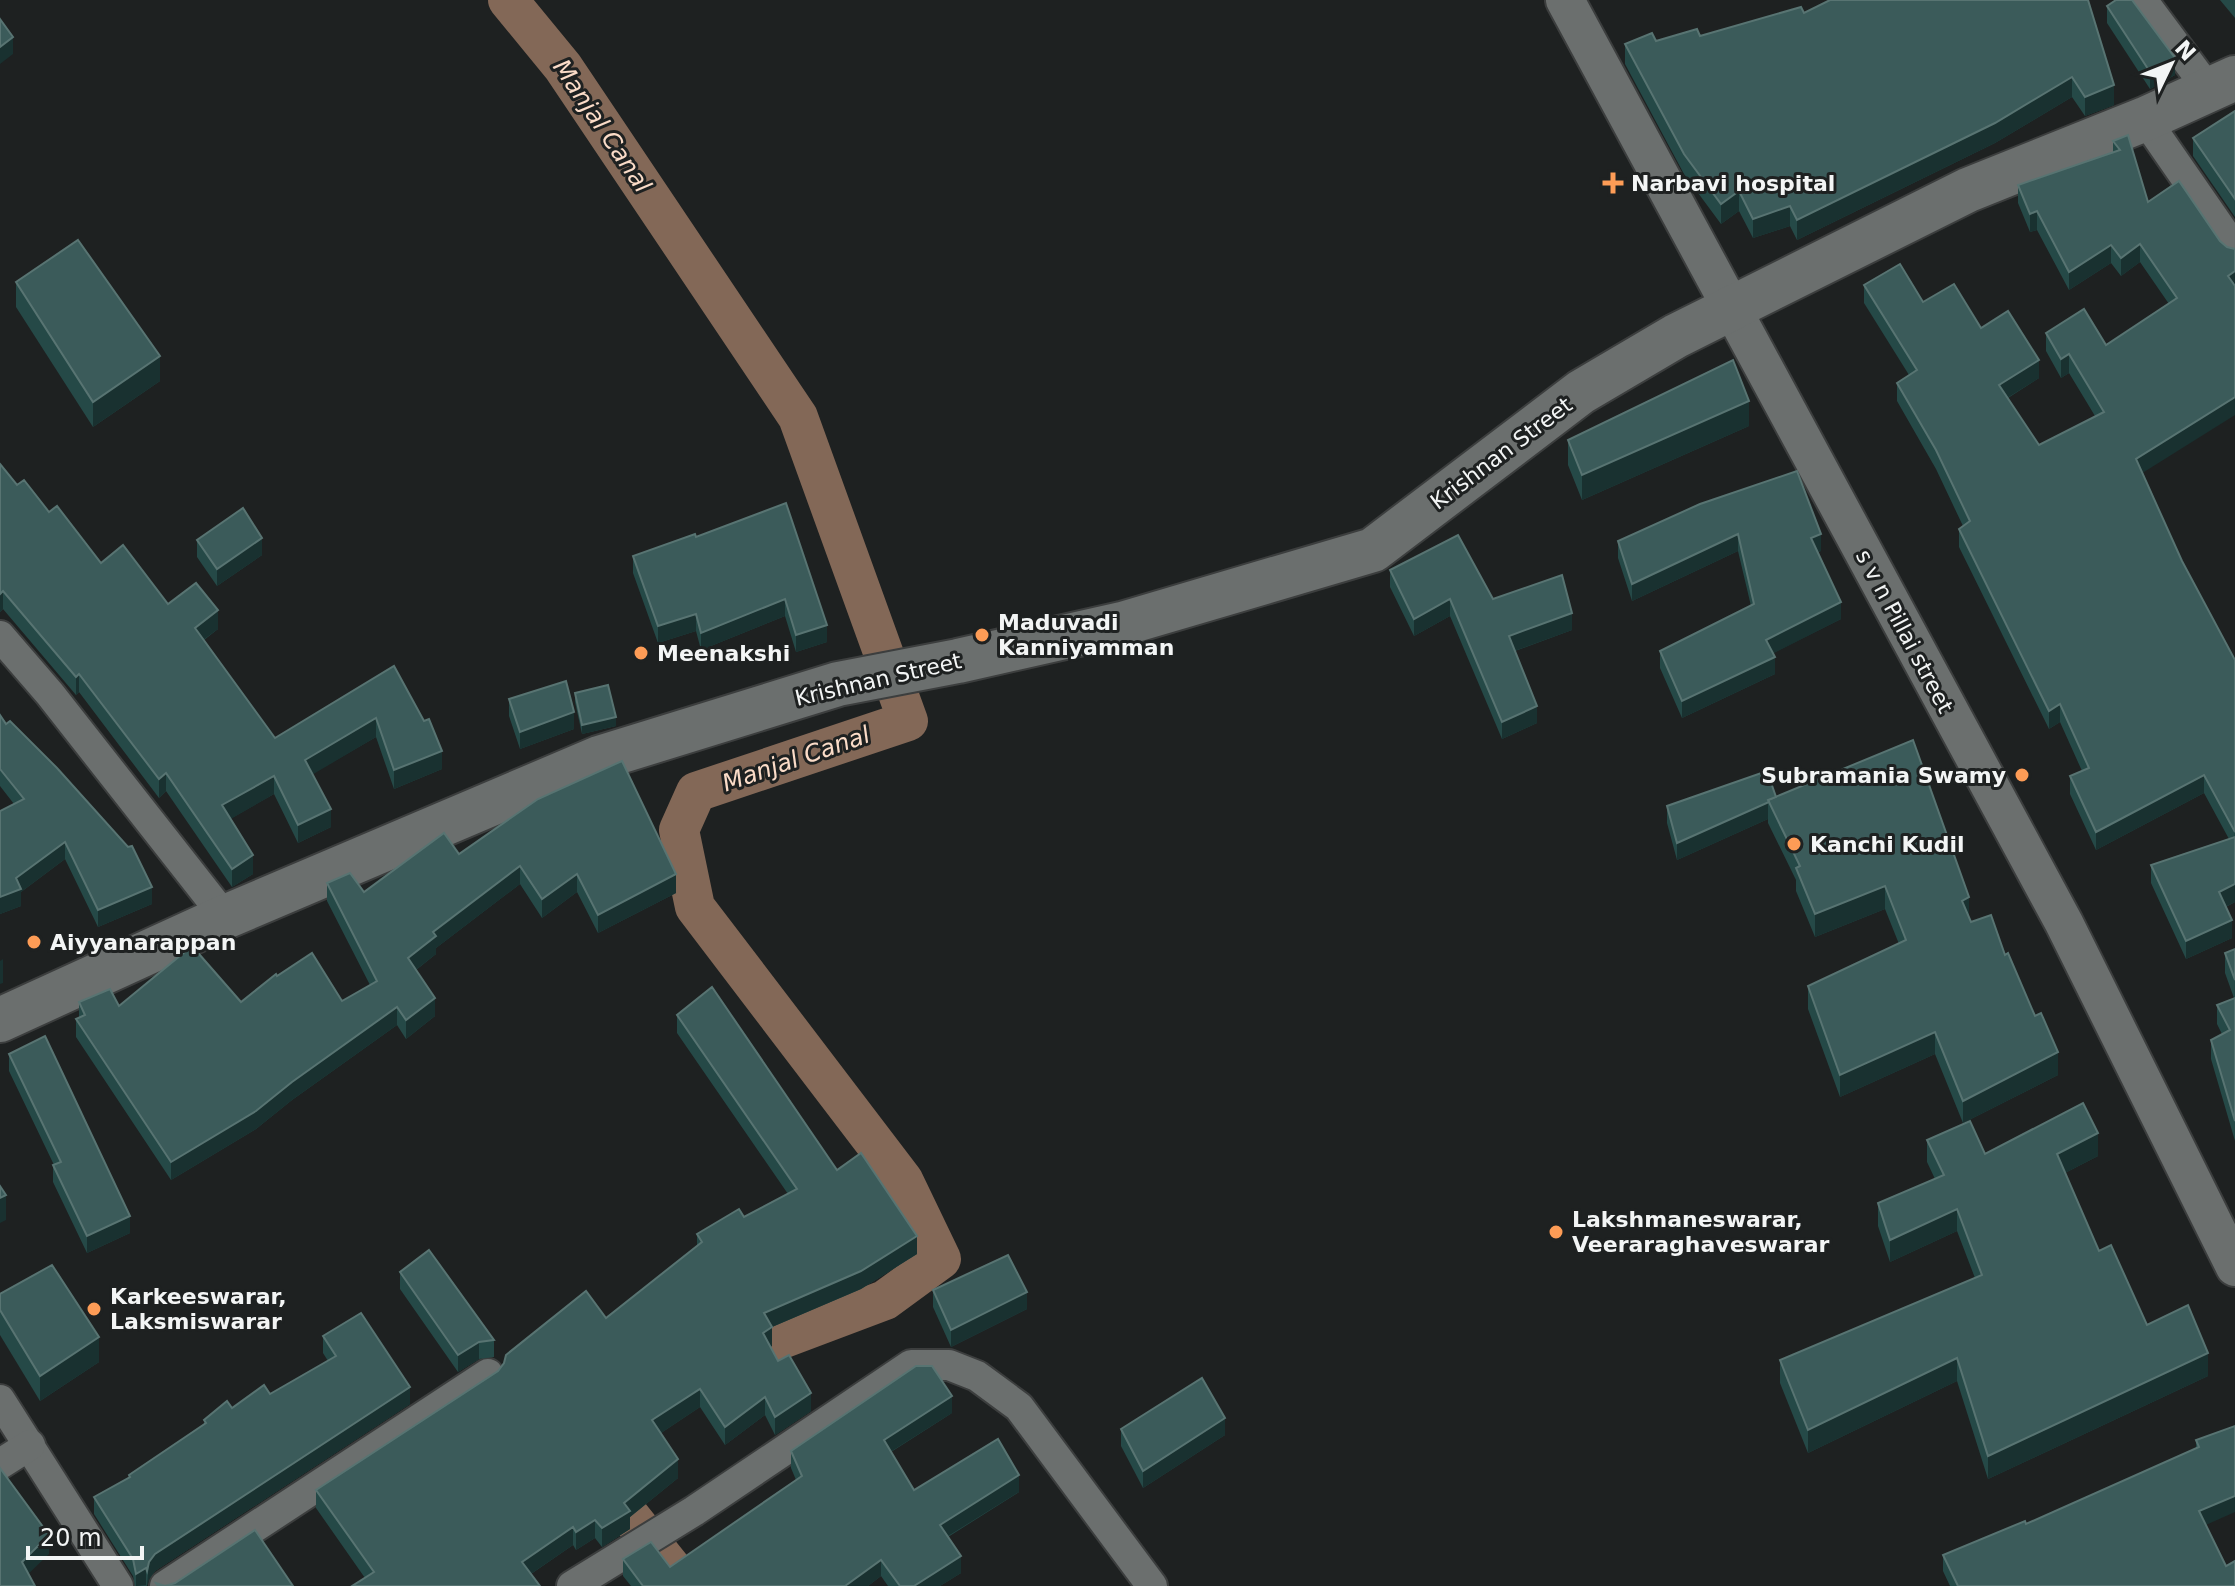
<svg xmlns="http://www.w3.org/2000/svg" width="2235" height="1586" viewBox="0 0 2235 1586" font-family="'DejaVu Sans',sans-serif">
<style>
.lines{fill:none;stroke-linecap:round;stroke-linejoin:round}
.canal{stroke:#836857;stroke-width:40}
.minor-casing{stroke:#3c3e3e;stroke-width:34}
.tertiary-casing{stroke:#3c3e3e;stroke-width:42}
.secondary-casing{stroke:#3c3e3e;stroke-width:48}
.minor{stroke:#6b6f6e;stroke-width:30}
.tertiary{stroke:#6b6f6e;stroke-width:38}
.secondary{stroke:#6b6f6e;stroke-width:44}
.wall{fill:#254947}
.shaded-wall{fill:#193130}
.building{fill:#3b5b5a;stroke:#587472;stroke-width:2}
.poi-dot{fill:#fd9c56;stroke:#1e2121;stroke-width:3}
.labels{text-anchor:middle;stroke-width:6;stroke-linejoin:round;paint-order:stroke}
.poi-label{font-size:22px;font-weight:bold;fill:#f3f5f5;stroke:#1e2121;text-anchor:start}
.street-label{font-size:22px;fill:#f3f5f5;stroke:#1e2121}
.water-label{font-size:24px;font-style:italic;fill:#fbdcc8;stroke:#1e2121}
</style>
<rect width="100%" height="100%" fill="#1e2121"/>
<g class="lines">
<g class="canal">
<path d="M508,0L563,67L798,417L908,721L696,792L679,830L695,907L903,1180L941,1259L885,1300L723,1361"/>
<path d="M596,1474L686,1586"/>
</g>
<g class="minor-casing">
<g id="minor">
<path d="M2142,0L2209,90"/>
<path d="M2145,119L2235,249"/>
<path d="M0,636L50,694L225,917"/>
<path d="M0,1400L118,1586"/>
<path d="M0,1464L30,1445"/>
<path d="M165,1586L488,1374"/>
<path d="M572,1586L694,1511L911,1365H949L977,1376L1019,1407L1152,1586"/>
</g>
</g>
<g class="tertiary-casing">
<path id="tertiary" d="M1565,0L2064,923L2235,1267"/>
</g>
<g class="secondary-casing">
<path id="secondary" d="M0,1020L225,917L599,758L838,684L958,661L1122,624L1373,550L1581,392L1676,336L1968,190L2145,119L2235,78"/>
</g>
<use href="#minor" class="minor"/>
<use href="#tertiary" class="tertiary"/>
<use href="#secondary" class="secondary"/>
</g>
<g class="wall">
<path d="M2088,0L2114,105L2085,116L2072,97L1995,143L1797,240L1790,226L1753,238L1739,211L1721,224L1684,174L1625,64V44L1700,36L1804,13Z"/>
<path d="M2220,0H2235V18Z"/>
<path d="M2107,6L2175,75L2150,89L2107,23Z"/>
<path d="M2235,111V217L2193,156V138Z"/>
<path d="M2128,135L2148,202L2220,241L2143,473L2182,561L2235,660V902L2226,907L2232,938L2186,959L2151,883V865L2229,839L2204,793L2096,850L2070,794V776L2082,771L2060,722L2049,729L1959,547V529L1963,526L1936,469L1897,401V383L1909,375L1864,303V285L1923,302L1981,328L2039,378L2008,398L2039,445L2095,416L2069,373L2061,378L2046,351V333L2106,345L2169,304L2140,262L2121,276L2111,263L2069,290L2037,230L2030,232L2018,203V185L2113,152V141Z"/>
<path d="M16,282L160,381L93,427L16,307Z"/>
<path d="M1749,426L1582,500L1568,465V440Z"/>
<path d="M0,464L17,485L49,512L101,563L168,604L218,629L204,640L275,738L394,666L442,769L394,789L376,737L312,774L331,827L298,843L274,794L230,819L253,874L232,887L166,791L159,798L79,692L76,695L3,609L0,612Z"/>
<path d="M786,503L827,642L796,652L785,616L701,650L696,631L658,643L633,573V556L696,537Z"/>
<path d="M1700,504L1821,551L1818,552L1841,619L1773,653L1775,674L1682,718L1660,668V651L1751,606L1738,551L1632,601L1618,558V541Z"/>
<path d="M197,540L262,555L217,586L197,557Z"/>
<path d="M1390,570L1493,599L1572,630L1515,651L1537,723L1502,739L1450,616L1414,636L1390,587Z"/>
<path d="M575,693L616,726L582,734L575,702Z"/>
<path d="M509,699L574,729L520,749L509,716Z"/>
<path d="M0,715L152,904L98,927L65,859L21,892V906L0,914V811L14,804L0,786Z"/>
<path d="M1776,797L1969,917L1971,922L2005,955L2058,1075L1963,1123L1935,1054L1840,1097L1808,1009V986L1899,944L1885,909L1815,937L1796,891V880L1768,823V819L1677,860L1667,823V806Z"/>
<path d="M459,854L676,893L598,933L577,892L542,918L520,884L436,948V954L416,970L435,1016L406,1039L397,1025L292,1100L256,1129L171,1180L76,1037V1019L79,1018V1002L119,1006L241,1002L277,976L342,1001L370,985L327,901V883L364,892Z"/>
<path d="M2235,949V1141L2211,1059V1040L2222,1034L2217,1024V1005L2234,998L2225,973V953Z"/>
<path d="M677,1015L837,1170L917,1254L861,1289L772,1327V1346L770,1347L778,1361L811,1411L775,1435L765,1415L725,1445L700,1407L661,1433L678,1478L630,1517V1529L602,1547L595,1538L576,1550L573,1545L531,1574L365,1578L316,1508V1490L606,1318L697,1246V1234L744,1217L788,1194L677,1033Z"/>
<path d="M9,1054L130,1233L87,1253L53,1182V1165H54L9,1071Z"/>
<path d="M1927,1140L1985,1154L2098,1156L2065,1173L2099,1251L2147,1325L2208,1376L1988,1479L1957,1381L1808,1453L1780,1383V1360L1975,1278L1957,1231L1890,1262L1878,1226V1203L1935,1179L1927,1162Z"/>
<path d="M400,1272L494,1340V1357L479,1359L458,1372L400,1289Z"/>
<path d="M933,1290L1027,1309L951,1347L933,1307Z"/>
<path d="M0,1294L99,1362L40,1401L0,1335Z"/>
<path d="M323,1336L410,1404L155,1571L149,1579L147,1586H135L133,1576L94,1514V1497L129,1478V1475L204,1425V1420L270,1394L328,1361L323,1353Z"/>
<path d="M952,1413L891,1452L914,1490L1019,1492L948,1537L961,1573L940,1586H888L881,1576L868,1586H631L623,1576V1559L670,1567L796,1480L791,1468V1451Z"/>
<path d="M2235,1426L2206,1525L2235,1586H1950L1943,1571V1555L2026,1524L2196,1449V1440Z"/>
<path d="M1121,1429L1225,1435L1143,1488L1121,1446Z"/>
</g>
<g class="shaded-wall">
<path d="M13,37V54L0,64V47Z"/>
<path d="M2175,58V75L2150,89V72Z"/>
<path d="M2072,77V97L1995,143L1797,240V220Z"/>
<path d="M2114,85V105L2085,116V97Z"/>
<path d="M1739,191V211L1721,224V204Z"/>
<path d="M1790,206V226L1753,238V219Z"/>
<path d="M2037,211V230L2030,232V214Z"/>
<path d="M2140,244V262L2121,276V258Z"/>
<path d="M2111,245V263L2069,290V272Z"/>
<path d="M2235,271V289L2228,276Z"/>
<path d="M2069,354V373L2061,378V359Z"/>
<path d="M160,356V381L93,427V402Z"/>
<path d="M2039,360V378L1999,403V385Z"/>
<path d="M2235,397V415L2136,477V459Z"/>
<path d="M1749,401V426L1582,500V475Z"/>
<path d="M1738,534V551L1632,601V584Z"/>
<path d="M1821,534V551L1811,555V538Z"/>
<path d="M262,538V555L217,586V569Z"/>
<path d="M3,591V609L0,612V594Z"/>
<path d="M785,599V616L701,650V633Z"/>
<path d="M1450,599V616L1414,636V619Z"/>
<path d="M1841,602V619L1766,657V640Z"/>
<path d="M218,610V629L195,646V628Z"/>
<path d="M1572,613V630L1509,653V636Z"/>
<path d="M696,614V631L658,643V626Z"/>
<path d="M827,625V642L796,652V635Z"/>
<path d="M1775,657V674L1682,718V701Z"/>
<path d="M79,674V692L76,695V677Z"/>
<path d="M2060,704V722L2049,729V711Z"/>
<path d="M1537,706V723L1502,739V722Z"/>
<path d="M574,712V729L520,749V732Z"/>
<path d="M616,717V726L582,734V725Z"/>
<path d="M376,718V737L305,779V760Z"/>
<path d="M442,751V769L394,789V770Z"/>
<path d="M166,773V791L159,798V779Z"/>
<path d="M2204,775V793L2096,850V832Z"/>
<path d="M274,776V794L222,824V805Z"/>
<path d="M1768,802V819L1677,860V843Z"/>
<path d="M331,809V827L298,843V825Z"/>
<path d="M65,842V859L21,892V906L0,914V897L16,878Z"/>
<path d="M253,855V874L232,887V869Z"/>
<path d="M520,866V884L436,948V954L408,976V958L433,932Z"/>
<path d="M577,874V892L542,918V899Z"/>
<path d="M676,874V893L598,933V915Z"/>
<path d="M2235,884V902L2219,910V892Z"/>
<path d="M1885,886V909L1815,937V914Z"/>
<path d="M152,887V904L98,927V910Z"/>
<path d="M1969,897V920L1962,901Z"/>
<path d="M2232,920V938L2186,959V941Z"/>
<path d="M3,959V983L0,984V961Z"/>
<path d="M435,998V1016L406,1039V1020Z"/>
<path d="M397,1007V1025L292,1100L256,1129L171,1180V1162L292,1082Z"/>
<path d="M1935,1032V1054L1840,1097V1075Z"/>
<path d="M2058,1052V1075L1963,1123V1101Z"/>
<path d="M2098,1133V1156L2057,1177V1154Z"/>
<path d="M6,1195V1220L0,1223V1198Z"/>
<path d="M1957,1209V1231L1890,1262V1240Z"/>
<path d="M130,1216V1233L87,1253V1236Z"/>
<path d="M917,1236V1254L861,1289L772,1327V1346L763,1352L764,1313Z"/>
<path d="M1027,1292V1309L951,1347V1330Z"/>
<path d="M99,1337V1362L40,1401V1376Z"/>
<path d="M479,1342V1359L458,1372V1355Z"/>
<path d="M2208,1353V1376L1988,1479V1456Z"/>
<path d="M1957,1358V1381L1808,1453V1430Z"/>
<path d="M410,1387V1404L155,1571L149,1579L147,1586L149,1562L155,1554Z"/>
<path d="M700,1389V1407L652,1439V1420Z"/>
<path d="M811,1393V1411L775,1435V1417Z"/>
<path d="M952,1396V1413L884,1456V1440Z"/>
<path d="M765,1397V1415L725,1445V1427Z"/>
<path d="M1225,1418V1435L1143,1488V1471Z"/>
<path d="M678,1459V1478L630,1517V1529L602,1547V1528L624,1503Z"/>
<path d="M1019,1475V1492L940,1541V1525Z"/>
<path d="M2235,1496V1512L2199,1528V1511Z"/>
<path d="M595,1520V1538L576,1550V1532Z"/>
<path d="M573,1527V1545L522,1580V1562Z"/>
<path d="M49,1535V1554L22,1580V1562Z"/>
<path d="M961,1556V1573L940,1586H914Z"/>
<path d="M881,1560V1576L868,1586H845Z"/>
<path d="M146,1568V1585L136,1586V1574Z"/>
</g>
<g class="building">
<path d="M1830,0H2088L2114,85L2085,97L2072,77L1995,123L1797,220L1790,206L1753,219L1739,191L1721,204L1684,154L1625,44L1652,33L1656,41L1697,29L1700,36L1801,7L1804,13Z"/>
<path d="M2116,0H2132L2175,58L2150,72L2107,6Z"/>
<path d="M0,19L13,37L0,47Z"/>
<path d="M2235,111V199L2193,138Z"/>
<path d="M2128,135L2148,202L2179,181L2220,241L2227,247L2235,249V271L2228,276L2235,286V397L2136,459L2182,561L2235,660V832L2204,775L2096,832L2070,776L2089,768L2060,704L2049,711L1959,529L1970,521L1936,450L1897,383L1917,370L1864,285L1900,264L1923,302L1954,284L1981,328L2008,311L2039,360L1999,385L2039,445L2104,412L2069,354L2061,359L2046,333L2084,309L2106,345L2177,298L2140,244L2121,258L2111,245L2069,272L2037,211L2030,214L2018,185L2120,150L2113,141Z"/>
<path d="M78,240L160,356L93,402L16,282Z"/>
<path d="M1733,360L1749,401L1582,475L1568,440Z"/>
<path d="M0,464L17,485L24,480L49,512L57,506L101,563L123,545L168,604L196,583L218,610L195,628L275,738L394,666L424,721L429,719L442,751L394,770L376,718L305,760L331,809L298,825L274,776L222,805L253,855L232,869L166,773L159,779L79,674L76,677L3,591L0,594Z"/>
<path d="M1797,471L1821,534L1811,538L1841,602L1766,640L1775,657L1682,701L1660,651L1754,604L1738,534L1632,584L1618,541L1700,504Z"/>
<path d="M786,503L827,625L796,635L785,599L701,633L696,614L658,626L633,556L695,534L696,537Z"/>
<path d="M243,508L262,538L217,569L197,540Z"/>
<path d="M1458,535L1493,599L1562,575L1572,613L1509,636L1537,706L1502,722L1450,599L1414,619L1390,570Z"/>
<path d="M566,681L574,712L520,732L509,699Z"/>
<path d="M608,685L616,717L582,725L575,693Z"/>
<path d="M0,715L6,724L10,721L57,768L128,847L132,846L152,887L98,910L65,842L16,878L21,889L0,897V811L24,799L0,769Z"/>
<path d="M1913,740L1969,897L1962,901L1971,922L1991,915L2005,955L2008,953L2035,1016L2041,1013L2058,1052L1963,1101L1935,1032L1840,1075L1808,986L1906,940L1885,886L1815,914L1796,868L1800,866L1768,800Z"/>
<path d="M622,761L676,874L598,915L577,874L542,899L520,866L433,932L436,936L408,958L435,998L406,1020L397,1007L292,1082L256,1111L171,1162L76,1019L85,1015L79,1002L110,989L119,1006L192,946L241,1002L276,974L277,976L312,953L342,1001L377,981L327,883L350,873L364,892L444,833L459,854L538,799Z"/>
<path d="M1767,771L1776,797L1768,800L1769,802L1677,843L1667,806Z"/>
<path d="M2235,837V884L2219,892L2232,920L2186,941L2151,865Z"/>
<path d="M2235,949V980L2225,953Z"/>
<path d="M712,987L837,1170L861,1153L917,1236L861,1271L764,1313L772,1327L763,1333L778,1361L789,1355L811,1393L775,1417L765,1397L725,1427L700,1389L652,1420L678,1459L624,1503L630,1511L602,1528L595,1520L576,1532L573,1527L522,1562L540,1586H352L374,1572L316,1490L498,1371L504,1363L506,1355L586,1291L606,1318L702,1242L697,1234L739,1209L744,1217L797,1189L677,1015Z"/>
<path d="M2235,998V1121L2211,1040L2230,1030L2217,1005Z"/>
<path d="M45,1036L130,1216L87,1236L53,1165L61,1162L9,1054Z"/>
<path d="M2083,1103L2098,1133L2057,1154L2099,1251L2111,1245L2147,1325L2188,1305L2208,1353L1988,1456L1957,1358L1808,1430L1780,1360L1982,1275L1957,1209L1890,1240L1878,1203L1944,1175L1927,1140L1970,1121L1985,1154Z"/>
<path d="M0,1186L6,1195L0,1198Z"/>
<path d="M429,1250L494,1340L479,1342L458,1355L400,1272Z"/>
<path d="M1008,1255L1027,1292L951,1330L933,1290Z"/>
<path d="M52,1265L99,1337L40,1376L0,1310V1294Z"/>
<path d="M361,1313L410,1387L155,1554L149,1562L147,1571L146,1568L136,1574L133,1559L94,1497L130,1477L129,1475L206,1423L204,1420L227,1401L232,1408L264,1385L270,1394L336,1356L323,1336Z"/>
<path d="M916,1366H932L952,1396L884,1440L914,1490L998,1439L1019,1475L940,1525L961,1556L914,1586H900L881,1560L845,1586H643L623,1559L651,1542L670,1567L802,1476L791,1451Z"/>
<path d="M1202,1378L1225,1418L1143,1471L1121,1429Z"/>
<path d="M2235,1426V1496L2199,1511L2226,1566L2235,1561V1586H1958L1943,1555L2025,1521L2026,1524L2199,1447L2196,1440Z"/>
<path d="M0,1468L49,1535L22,1562L35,1586H0Z"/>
<path d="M255,1530L293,1586H158L156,1583L165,1586L175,1583Z"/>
</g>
<g class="poi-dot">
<path d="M1609 171h8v8h8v8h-8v8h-8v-8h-8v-8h8z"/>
<circle cx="982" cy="635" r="8"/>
<circle cx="641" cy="653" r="8"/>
<circle cx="2022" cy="775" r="8"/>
<circle cx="1794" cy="844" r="8"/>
<circle cx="34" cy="942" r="8"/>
<circle cx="1556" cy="1232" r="8"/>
<circle cx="94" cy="1309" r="8"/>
</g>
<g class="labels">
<g class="poi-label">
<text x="1631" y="191">Narbavi hospital</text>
<text x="998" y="630">Maduvadi<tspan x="998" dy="25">Kanniyamman</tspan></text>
<text x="657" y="661">Meenakshi</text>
<text x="2006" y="783" text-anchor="end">Subramania Swamy</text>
<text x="1810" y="852">Kanchi Kudil</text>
<text x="50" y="950">Aiyyanarappan</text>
<text x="1572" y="1227">Lakshmaneswarar,<tspan x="1572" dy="25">Veeraraghaveswarar</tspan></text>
<text x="110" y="1304">Karkeeswarar,<tspan x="110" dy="25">Laksmiswarar</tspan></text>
</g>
<g class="street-label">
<text transform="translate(1501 453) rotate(-37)" y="8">Krishnan Street</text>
<text transform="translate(1905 631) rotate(62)" y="8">s v n Pillai street</text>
<text transform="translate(878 679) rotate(-13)" y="8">Krishnan Street</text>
</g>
<g class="water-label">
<text transform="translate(602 126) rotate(56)" y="8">Manjal Canal</text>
<text transform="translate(796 759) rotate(-19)" y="8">Manjal Canal</text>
</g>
</g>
<g transform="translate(2171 64) rotate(47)" stroke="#1e2121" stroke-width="6" paint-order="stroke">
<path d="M0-6L14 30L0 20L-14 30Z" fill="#f3f5f5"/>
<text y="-12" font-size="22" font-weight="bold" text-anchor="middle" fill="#f3f5f5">N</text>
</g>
<path d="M28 1546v12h114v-12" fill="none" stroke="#f3f5f5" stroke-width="4"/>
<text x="40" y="1546" font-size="24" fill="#f3f5f5" stroke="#1e2121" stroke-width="6" paint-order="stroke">20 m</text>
</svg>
